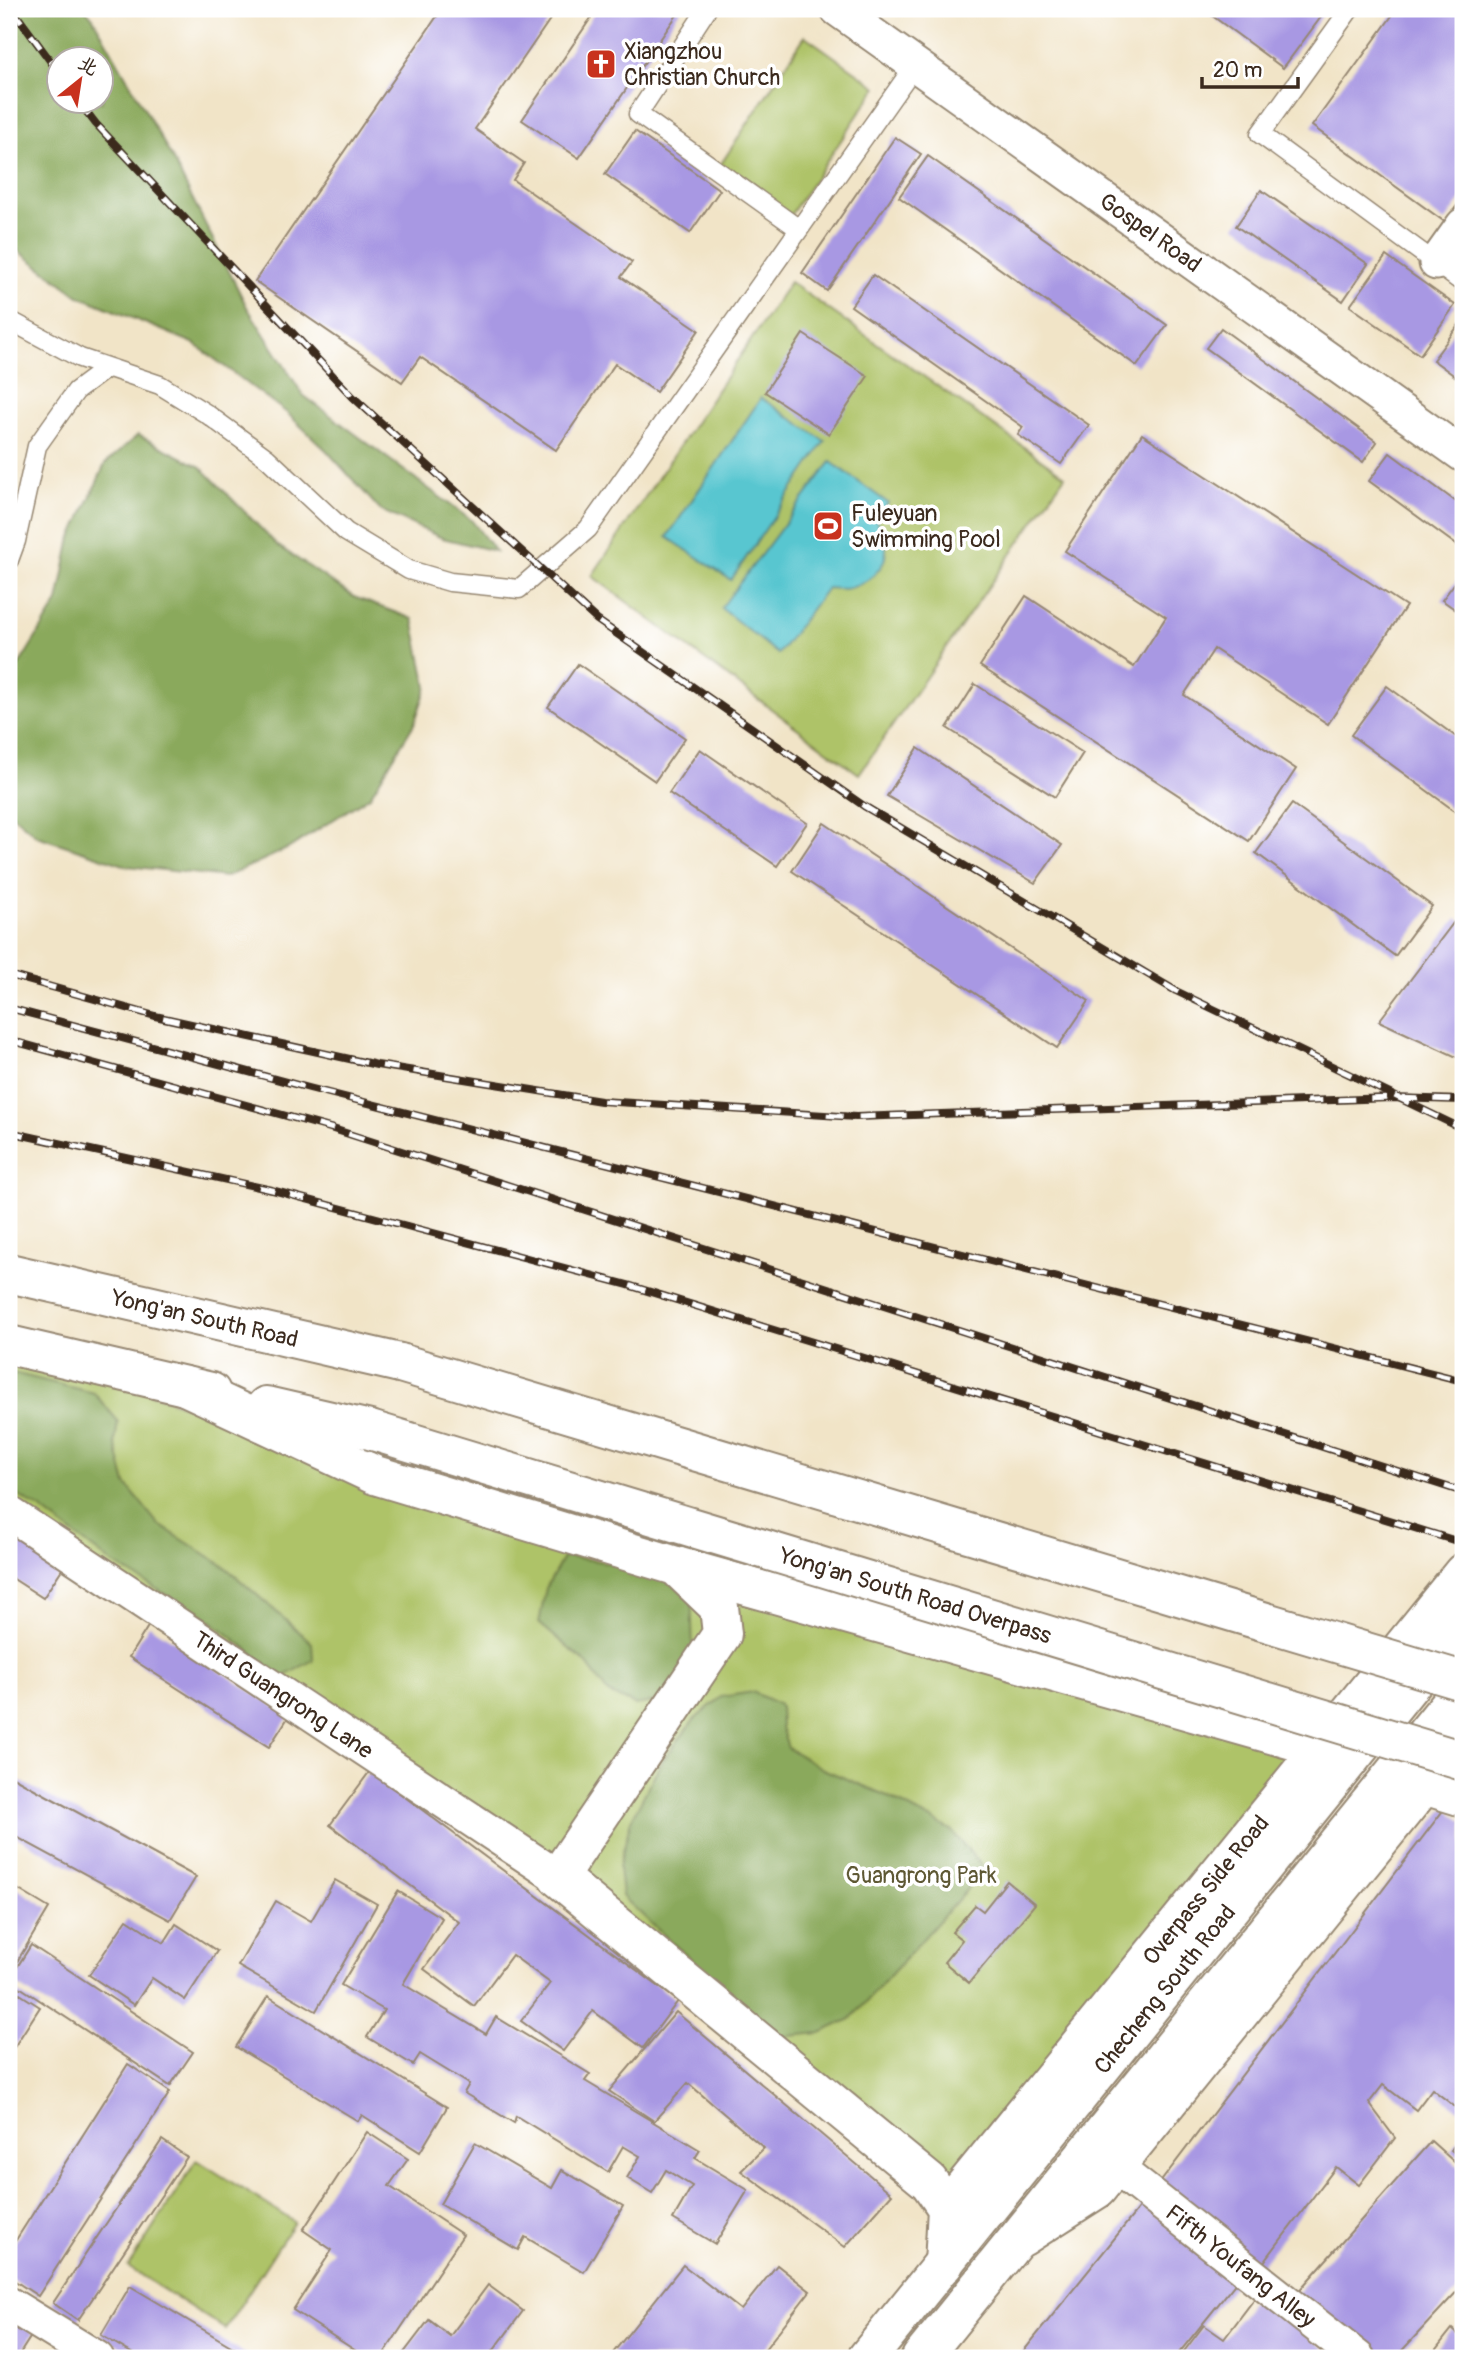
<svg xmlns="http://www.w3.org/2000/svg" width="1472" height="2367" viewBox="0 0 1472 2367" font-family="Pangolin,'LXGW WenKai TC',sans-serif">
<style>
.green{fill:#aec368;stroke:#747643;stroke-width:2}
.forest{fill:#8aa95c;stroke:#626a3d;stroke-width:2;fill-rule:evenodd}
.water{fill:#59c6d0;stroke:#4a7877;stroke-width:2}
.building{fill:#a898e3}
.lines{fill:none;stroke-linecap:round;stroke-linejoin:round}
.lane-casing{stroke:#968772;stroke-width:21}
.street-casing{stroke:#968772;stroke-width:37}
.secondary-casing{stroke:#968772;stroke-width:42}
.primary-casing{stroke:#968772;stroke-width:42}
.lane{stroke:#fff;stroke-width:18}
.street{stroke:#fff;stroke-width:33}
.secondary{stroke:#fff;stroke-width:38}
.primary{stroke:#fff;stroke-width:38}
.rail-casing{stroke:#3b2a1e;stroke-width:8}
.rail{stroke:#fff;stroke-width:5;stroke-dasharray:16;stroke-linecap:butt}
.primary-bridge-casing{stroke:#968772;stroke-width:42;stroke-linecap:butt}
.primary-bridge{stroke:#fff;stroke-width:38}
.labels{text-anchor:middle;stroke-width:7;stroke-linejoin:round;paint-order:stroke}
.poi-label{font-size:23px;fill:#3b2a1e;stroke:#fff;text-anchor:start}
.street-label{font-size:23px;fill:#3b2a1e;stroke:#fff}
.park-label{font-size:23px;fill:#5e5834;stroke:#fff}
</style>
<rect width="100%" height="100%" fill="#fff"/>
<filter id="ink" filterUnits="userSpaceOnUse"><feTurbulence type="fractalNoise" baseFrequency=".0143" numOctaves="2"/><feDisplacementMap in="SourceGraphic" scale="14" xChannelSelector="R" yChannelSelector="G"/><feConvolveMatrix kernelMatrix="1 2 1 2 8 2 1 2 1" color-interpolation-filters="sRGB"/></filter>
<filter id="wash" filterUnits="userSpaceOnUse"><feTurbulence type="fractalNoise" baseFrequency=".00686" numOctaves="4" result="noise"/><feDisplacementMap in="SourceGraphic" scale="28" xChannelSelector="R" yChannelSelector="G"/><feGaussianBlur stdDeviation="1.57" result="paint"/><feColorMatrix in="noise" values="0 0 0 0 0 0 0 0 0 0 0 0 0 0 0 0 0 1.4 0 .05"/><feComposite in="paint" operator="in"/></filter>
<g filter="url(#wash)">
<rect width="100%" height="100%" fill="#f1e4c7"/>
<g class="green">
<path d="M805,36L877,87L787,220L717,170Z"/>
<path d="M790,282L1065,476L859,774L592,576Z"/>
<path d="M9,1345L23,1347L375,1475L1321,1748L947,2208L558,1877L9,1513Z"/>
<path d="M197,2160L294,2222L225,2329L128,2267Z"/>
</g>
<g class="forest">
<path d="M9,9H85L93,18L171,156L247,307L303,395L472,521L495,551L442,538L380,510L327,451L287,413L193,343L79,296L9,244ZM60,60H102V102H60Z"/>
<path d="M138,435L201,467L277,545L354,597L413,619L427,687L414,724L370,796L289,848L226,877L127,866L37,836L9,812V681L58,602L70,542L105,464Z"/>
<path d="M9,1372L94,1393L118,1421L115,1442L126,1484L158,1524L224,1566L312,1643L313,1660L283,1677L210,1620L109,1561L41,1509L9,1490Z"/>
<path d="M564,1556L636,1567L691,1587L693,1657L666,1700L635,1705L608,1693L586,1663L539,1623L546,1588Z"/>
<path d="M753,1692L780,1705L781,1727L788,1748L823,1769L885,1795L951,1830L982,1866L965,1892L851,2019L820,2033L779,2037L672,1943L622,1896L619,1867L631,1820L660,1764L694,1720L721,1697Z"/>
</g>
<g class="water">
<path d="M761,398L825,441L731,580L667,537Z"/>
<path d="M831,462L888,503L876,520C881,530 887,539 886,551C886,569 865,585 849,588C842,590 834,588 827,588L778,654L721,608Z"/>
</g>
<g id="blocks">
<g class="building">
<path d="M442,9H557L475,129L524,163L513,180L632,262L621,277L699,330L656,392L615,364L556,450L420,357L402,382L255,281Z"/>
<path d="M597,9H681L579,158L522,120Z"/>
<path d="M1203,9H1327L1283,68Z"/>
<path d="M1397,9H1463V197L1445,222L1312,126Z"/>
<path d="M635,131L720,190L690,233L605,174Z"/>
<path d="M895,137L921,154L827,291L802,273Z"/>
<path d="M928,156L1167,325L1137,366L899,197Z"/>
<path d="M1261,190L1368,264L1343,301L1236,226Z"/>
<path d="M1386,256L1455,305L1420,355L1350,306Z"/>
<path d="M873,275L1089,425L1061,464L1018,435L1023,427L851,306Z"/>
<path d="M1463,319V382L1433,360Z"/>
<path d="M1221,328L1377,442L1363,462L1206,348Z"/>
<path d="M803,334L868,376L829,434L765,392Z"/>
<path d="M1142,434L1406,606L1328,724L1214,649L1184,695L1296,769L1249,841L980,666L1026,596L1134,667L1166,617L1065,551Z"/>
<path d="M1390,453L1463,507L1462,549L1369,481Z"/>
<path d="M1463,572V615L1442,600Z"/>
<path d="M578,664L685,738L655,781L548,707Z"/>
<path d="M975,684L1083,753L1055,797L947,728Z"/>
<path d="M1387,686L1463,742V817L1351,735Z"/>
<path d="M918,748L1062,845L1035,883L887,796Z"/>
<path d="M700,749L807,823L777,866L669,793Z"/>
<path d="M1292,804L1432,906L1395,956L1256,853Z"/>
<path d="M824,823L1089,1001L1057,1048L792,871Z"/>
<path d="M1457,918L1463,923V1060L1379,1021Z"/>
<path d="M9,1531L64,1566L43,1598L9,1576Z"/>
<path d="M149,1625L289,1716L269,1747L129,1657Z"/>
<path d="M370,1771L678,2001L643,2048L593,2011L563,2051L521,2021L550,1983L512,1955L474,2006L424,1969L459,1922L330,1825Z"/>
<path d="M9,1775L196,1877L170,1920L9,1833Z"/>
<path d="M1445,1808L1463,1822V2113L1432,2089L1416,2110L1383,2085L1369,2103L1395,2138L1359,2185L1336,2167L1257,2271L1153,2192Z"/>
<path d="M335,1880L377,1904L316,2011L238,1966L276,1901L311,1921Z"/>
<path d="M1007,1881L1035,1904L969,1983L944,1962L962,1940L952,1932L975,1905L983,1911Z"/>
<path d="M9,1884L49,1908L15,1965L9,1962Z"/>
<path d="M398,1891L442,1918L403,1984L486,2034L496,2017L590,2074L585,2081L700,2150L695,2158L748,2190L715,2244L673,2219L692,2186L666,2170L652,2193L627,2178L640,2156L623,2146L608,2172L516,2116L514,2123L464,2093L469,2084L420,2054L413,2065L367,2037L384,2010L341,1985Z"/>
<path d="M127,1919L164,1943L176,1924L217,1951L185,2000L152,1978L134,2005L89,1975Z"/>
<path d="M31,1945L193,2052L170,2086L9,1980Z"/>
<path d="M9,1987L40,2007L9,2055Z"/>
<path d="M268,1996L447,2107L420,2152L362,2115L358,2121L236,2047Z"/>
<path d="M676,2012L892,2194L845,2247L741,2171L764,2148L688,2083L654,2121L609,2091Z"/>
<path d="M128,2064L170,2092L38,2296L9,2277V2251Z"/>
<path d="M367,2132L408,2159L389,2186L463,2235L381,2358H367L293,2310L332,2250L303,2230Z"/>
<path d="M1463,2134V2159L1451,2150Z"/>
<path d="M162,2140L187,2157L78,2320L53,2303Z"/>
<path d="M1431,2141L1463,2170V2285L1395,2358H1372L1296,2294Z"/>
<path d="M475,2143L552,2188L562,2170L623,2206L584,2272L525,2237L518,2250L440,2204Z"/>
<path d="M1143,2203L1238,2280L1175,2358H1018Z"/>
<path d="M683,2265L741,2310L777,2265L810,2291L758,2358H609Z"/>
<path d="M488,2285L523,2311L488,2358H400L429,2320L450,2336Z"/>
<path d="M130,2286L251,2358H140L101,2335Z"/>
<path d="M1255,2298L1324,2348L1316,2358H1179L1204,2325L1224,2339Z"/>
<path d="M9,2318L33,2333L17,2358H9Z"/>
<path d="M1452,2329L1463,2339V2358H1429Z"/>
</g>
</g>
</g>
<g filter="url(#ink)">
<use href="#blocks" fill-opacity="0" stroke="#968772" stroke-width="2"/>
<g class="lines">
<g class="lane-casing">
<g id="lane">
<path d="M707,9L638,114L799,229"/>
<path d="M1350,9L1260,134L1463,283"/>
<path d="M9,320L80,358L160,385L207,414L267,458L346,532L409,570L450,582L519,589L588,529L915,65"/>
<path d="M9,560L16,541L37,446L76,391L107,368"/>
</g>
</g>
<g class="street-casing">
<g id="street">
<path id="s1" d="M837,9L1463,455"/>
<path d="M1436,263L1463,225"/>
<path id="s2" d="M9,1513L558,1877"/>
<path id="s3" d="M1123,2173L1358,2358"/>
<path d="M9,2304L97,2358"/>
</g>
</g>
<g class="secondary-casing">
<g id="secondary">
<path d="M676,1566L1321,1748"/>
<path d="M1424,1785L1463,1797"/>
<path id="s4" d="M947,2208L1463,1573"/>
<path d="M1022,2237L1097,2189L1463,1737"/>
</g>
</g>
<g class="primary-casing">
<g id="primary">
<path id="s5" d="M9,1273L400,1363"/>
<path d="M9,1345L211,1392"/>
<path d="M185,1386L375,1475L676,1566L719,1607L722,1634L558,1877L929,2182L947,2208L944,2264"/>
<path d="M266,1406L370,1430"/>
<path id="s6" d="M867,2358L1463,1619"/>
<path d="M921,2358L1463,1688"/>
</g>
</g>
<use href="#lane" class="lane"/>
<use href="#street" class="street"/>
<use href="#secondary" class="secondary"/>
<use href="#primary" class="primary"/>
<g class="rail-casing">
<g id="rail">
<path d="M12,9L60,74"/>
<path d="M79,102L96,124L353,397L597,620L864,806L1176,991L1463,1129"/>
<path d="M9,975L155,1016L377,1065L601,1101L856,1117L1391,1098L1463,1100"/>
<path d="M9,1008L309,1088L1463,1381"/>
<path d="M9,1040L330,1128L1463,1492"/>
<path d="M9,1132L272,1190L628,1285L1463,1543"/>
</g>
</g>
<use href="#rail" class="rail"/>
<g class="primary-bridge-casing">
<g id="primary-bridge">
<path d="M400,1363L1463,1681"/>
<path id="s7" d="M370,1430L1463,1761"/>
</g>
</g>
<use href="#primary-bridge" class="primary-bridge"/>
</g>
</g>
<defs>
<g id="church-square" transform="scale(1.575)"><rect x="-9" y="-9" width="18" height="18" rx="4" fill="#c8321e" stroke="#fff"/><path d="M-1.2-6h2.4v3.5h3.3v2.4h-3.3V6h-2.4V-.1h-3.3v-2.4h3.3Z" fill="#fff"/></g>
<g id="stadium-square" transform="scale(1.575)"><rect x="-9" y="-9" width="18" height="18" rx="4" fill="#c8321e" stroke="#fff"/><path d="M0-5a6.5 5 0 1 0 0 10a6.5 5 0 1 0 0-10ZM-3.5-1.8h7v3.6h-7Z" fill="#fff"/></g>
</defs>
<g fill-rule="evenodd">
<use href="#church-square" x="601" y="64"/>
<use href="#stadium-square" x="828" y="526"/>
</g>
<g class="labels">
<g class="poi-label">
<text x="624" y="59">Xiangzhou<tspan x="624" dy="26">Christian Church</tspan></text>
<text x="851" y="521">Fuleyuan<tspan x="851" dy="26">Swimming Pool</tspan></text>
</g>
<g class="street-label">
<text dy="8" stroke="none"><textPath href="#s1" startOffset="385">Gospel Road</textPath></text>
<text dy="8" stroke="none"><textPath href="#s5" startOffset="201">Yong'an South Road</textPath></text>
<text dy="8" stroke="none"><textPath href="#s7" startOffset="570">Yong'an South Road Overpass</textPath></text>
<text dy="8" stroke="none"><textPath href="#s2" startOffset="329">Third Guangrong Lane</textPath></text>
<text dy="8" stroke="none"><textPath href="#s4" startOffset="410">Overpass Side Road</textPath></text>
<text dy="8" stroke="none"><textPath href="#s6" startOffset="474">Checheng South Road</textPath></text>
<text dy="8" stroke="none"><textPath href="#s3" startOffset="150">Fifth Youfang Alley</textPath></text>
</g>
<g class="park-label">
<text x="921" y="1883">Guangrong Park</text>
</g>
</g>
<rect width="1472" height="2367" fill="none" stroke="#fff" stroke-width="35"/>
<g transform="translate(80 80) rotate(30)"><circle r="33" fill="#ffffff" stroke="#b1aaa5" stroke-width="2"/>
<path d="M0-5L12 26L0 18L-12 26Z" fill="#c8321e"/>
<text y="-10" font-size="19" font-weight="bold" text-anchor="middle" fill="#3b2a1e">北</text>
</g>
<path d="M1202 77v10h96v-10" fill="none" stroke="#3b2a1e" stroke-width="3.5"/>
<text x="1213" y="77" font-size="21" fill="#3b2a1e" stroke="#ffffff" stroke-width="5" paint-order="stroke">20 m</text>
</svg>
